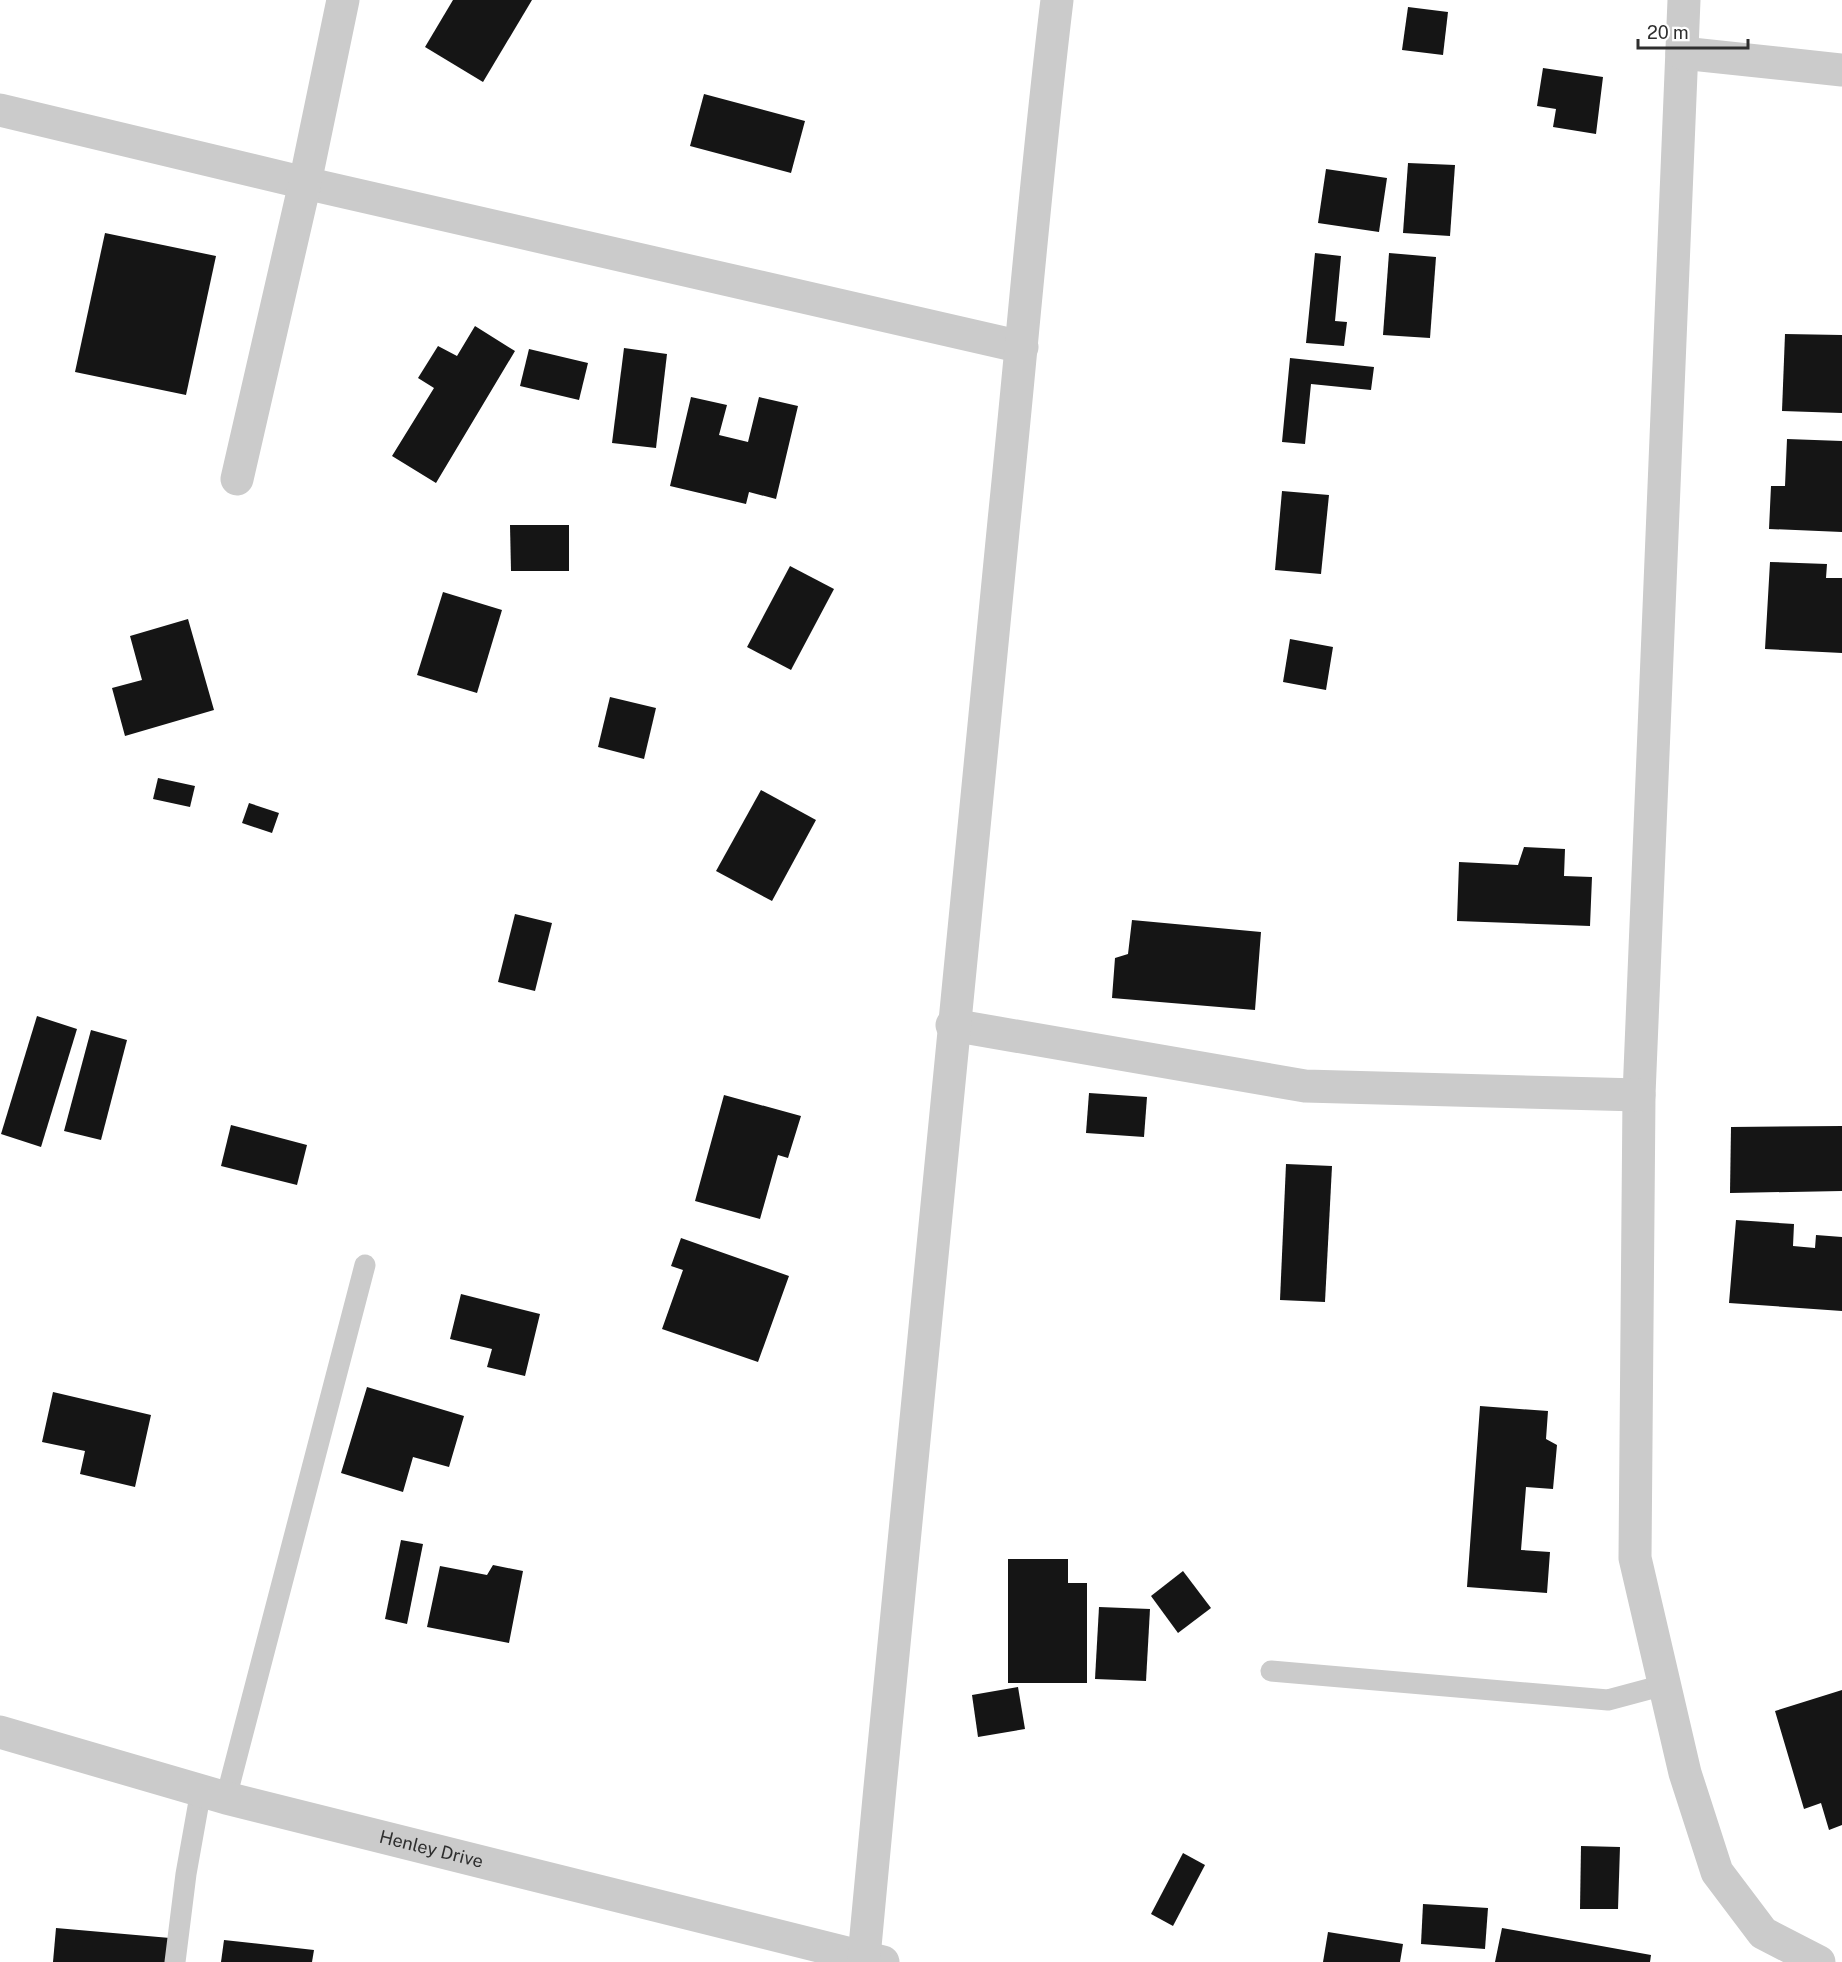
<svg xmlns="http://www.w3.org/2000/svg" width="1842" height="1962" viewBox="0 0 1842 1962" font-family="'Public Sans',sans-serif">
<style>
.building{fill:#151515}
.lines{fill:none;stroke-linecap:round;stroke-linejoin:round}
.service{stroke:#cbcbcb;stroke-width:21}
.minor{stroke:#cbcbcb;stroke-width:33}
.tertiary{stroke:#cbcbcb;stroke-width:33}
.labels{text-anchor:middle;stroke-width:6;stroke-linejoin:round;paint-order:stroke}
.street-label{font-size:18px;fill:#2e2e2e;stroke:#fff}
</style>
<rect width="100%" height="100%" fill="#fff"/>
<g class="building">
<path d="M453,0H532L483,82L425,47Z"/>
<path d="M1408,7L1448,12L1443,55L1402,50Z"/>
<path d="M1543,68L1603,77L1596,134L1553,127L1556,109L1537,106Z"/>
<path d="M704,94L805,121L791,173L690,146Z"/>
<path d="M1408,163L1455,165L1450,236L1403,233Z"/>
<path d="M1326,169L1387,178L1379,232L1318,223Z"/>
<path d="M105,233L216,256L186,395L75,372Z"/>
<path d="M1315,253L1341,256L1335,321L1347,322L1344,346L1306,343Z"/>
<path d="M1389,253L1436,257L1430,338L1383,335Z"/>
<path d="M475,326L515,351L436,483L392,456L434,388L418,378L438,346L457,356Z"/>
<path d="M1785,334L1842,335V413L1782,411Z"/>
<path d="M624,348L667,354L656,448L612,443Z"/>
<path d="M529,349L588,363L579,400L520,386Z"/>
<path d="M1290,358L1374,367L1371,390L1311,384L1305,444L1282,442Z"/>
<path d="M691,397L727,405L719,435L748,442L759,397L798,406L776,499L749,492L746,504L670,486Z"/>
<path d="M1787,439L1842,441V532L1769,529L1771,486H1785Z"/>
<path d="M1282,491L1329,495L1321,574L1275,570Z"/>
<path d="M510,525H569V571H511Z"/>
<path d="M1770,562L1827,564L1826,578H1842V653L1765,649Z"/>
<path d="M790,566L834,589L791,670L747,647Z"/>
<path d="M443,592L502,610L477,693L417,675Z"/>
<path d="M188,619L214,710L125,736L112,688L142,680L130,636Z"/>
<path d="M1290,639L1333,647L1326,690L1283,682Z"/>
<path d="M610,697L656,708L644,759L598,747Z"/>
<path d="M158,778L195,786L190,807L153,799Z"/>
<path d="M761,790L816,820L772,901L716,871Z"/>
<path d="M249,803L279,813L272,833L242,823Z"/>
<path d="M1524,847L1565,849L1564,876L1592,877L1590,926L1457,921L1459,862L1518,865Z"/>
<path d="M515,914L552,923L535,991L498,982Z"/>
<path d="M1132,920L1261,932L1255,1010L1112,998L1115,958L1128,954Z"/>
<path d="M37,1016L77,1029L41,1147L1,1134Z"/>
<path d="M91,1030L127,1040L101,1140L64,1131Z"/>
<path d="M1089,1093L1147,1097L1144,1137L1086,1133Z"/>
<path d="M724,1095L801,1116L788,1158L778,1155L760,1219L695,1201Z"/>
<path d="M231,1125L307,1145L297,1185L221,1166Z"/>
<path d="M1842,1126V1191L1730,1193L1731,1127Z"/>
<path d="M1286,1164L1332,1166L1325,1302L1280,1300Z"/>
<path d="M1736,1220L1794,1224L1793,1246L1815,1248L1816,1235L1842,1237V1311L1729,1303Z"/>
<path d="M681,1238L789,1276L758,1362L662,1329L683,1270L671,1266Z"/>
<path d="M461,1294L540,1314L525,1376L487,1367L492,1349L450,1339Z"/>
<path d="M367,1387L464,1416L449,1467L413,1457L403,1492L341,1473Z"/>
<path d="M53,1392L151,1415L135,1487L80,1474L85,1451L42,1442Z"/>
<path d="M1480,1406L1548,1411L1546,1439L1557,1445L1553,1489L1526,1487L1521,1550L1550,1552L1547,1593L1467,1587Z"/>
<path d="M401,1540L423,1544L407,1624L385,1619Z"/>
<path d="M1008,1559H1068V1583H1087V1683H1008Z"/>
<path d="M493,1565L523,1571L509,1643L427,1627L440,1566L487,1575Z"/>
<path d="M1183,1571L1211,1608L1178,1633L1151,1596Z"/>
<path d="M1099,1607L1150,1609L1146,1681L1095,1679Z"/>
<path d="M1018,1687L1025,1729L978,1737L972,1695Z"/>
<path d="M1842,1690V1825L1829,1830L1821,1803L1804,1809L1775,1711Z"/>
<path d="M1581,1846L1620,1847L1618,1909H1580Z"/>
<path d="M1183,1853L1205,1865L1173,1926L1151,1914Z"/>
<path d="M1423,1904L1488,1908L1485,1949L1421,1944Z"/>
<path d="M56,1928L170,1938L168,1962H53Z"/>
<path d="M1502,1928L1651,1955L1650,1962H1495Z"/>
<path d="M1328,1932L1403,1944L1400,1962H1323Z"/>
<path d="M224,1940L314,1950L312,1962H221Z"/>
</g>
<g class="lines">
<g class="service">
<path d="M1271,1671L1608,1700L1664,1685"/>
<path d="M226,1798L365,1265"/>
<path d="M175,1962L186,1874L201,1790"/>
</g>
<g class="minor">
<path d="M1684,0L1639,1095L1635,1558L1685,1773L1717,1872L1763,1933L1819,1962"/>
<path d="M1682,53L1842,70"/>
<path d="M0,110L305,183L1022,347"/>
<path d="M237,479L305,183L343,0"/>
<path d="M952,1025L1305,1086L1639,1095"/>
</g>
<g class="tertiary">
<path id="s1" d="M0,1732L226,1798L883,1962"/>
<path d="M864,1957C909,1478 955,999 1004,521C1022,347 1036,173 1057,0"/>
</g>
</g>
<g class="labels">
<g class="street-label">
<text dy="6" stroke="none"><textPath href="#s1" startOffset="447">Henley Drive</textPath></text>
</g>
</g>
<path d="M1638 39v9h110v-9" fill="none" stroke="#2e2e2e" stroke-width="3"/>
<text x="1647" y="39" font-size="18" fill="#2e2e2e" stroke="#ffffff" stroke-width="4.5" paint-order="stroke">20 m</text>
</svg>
